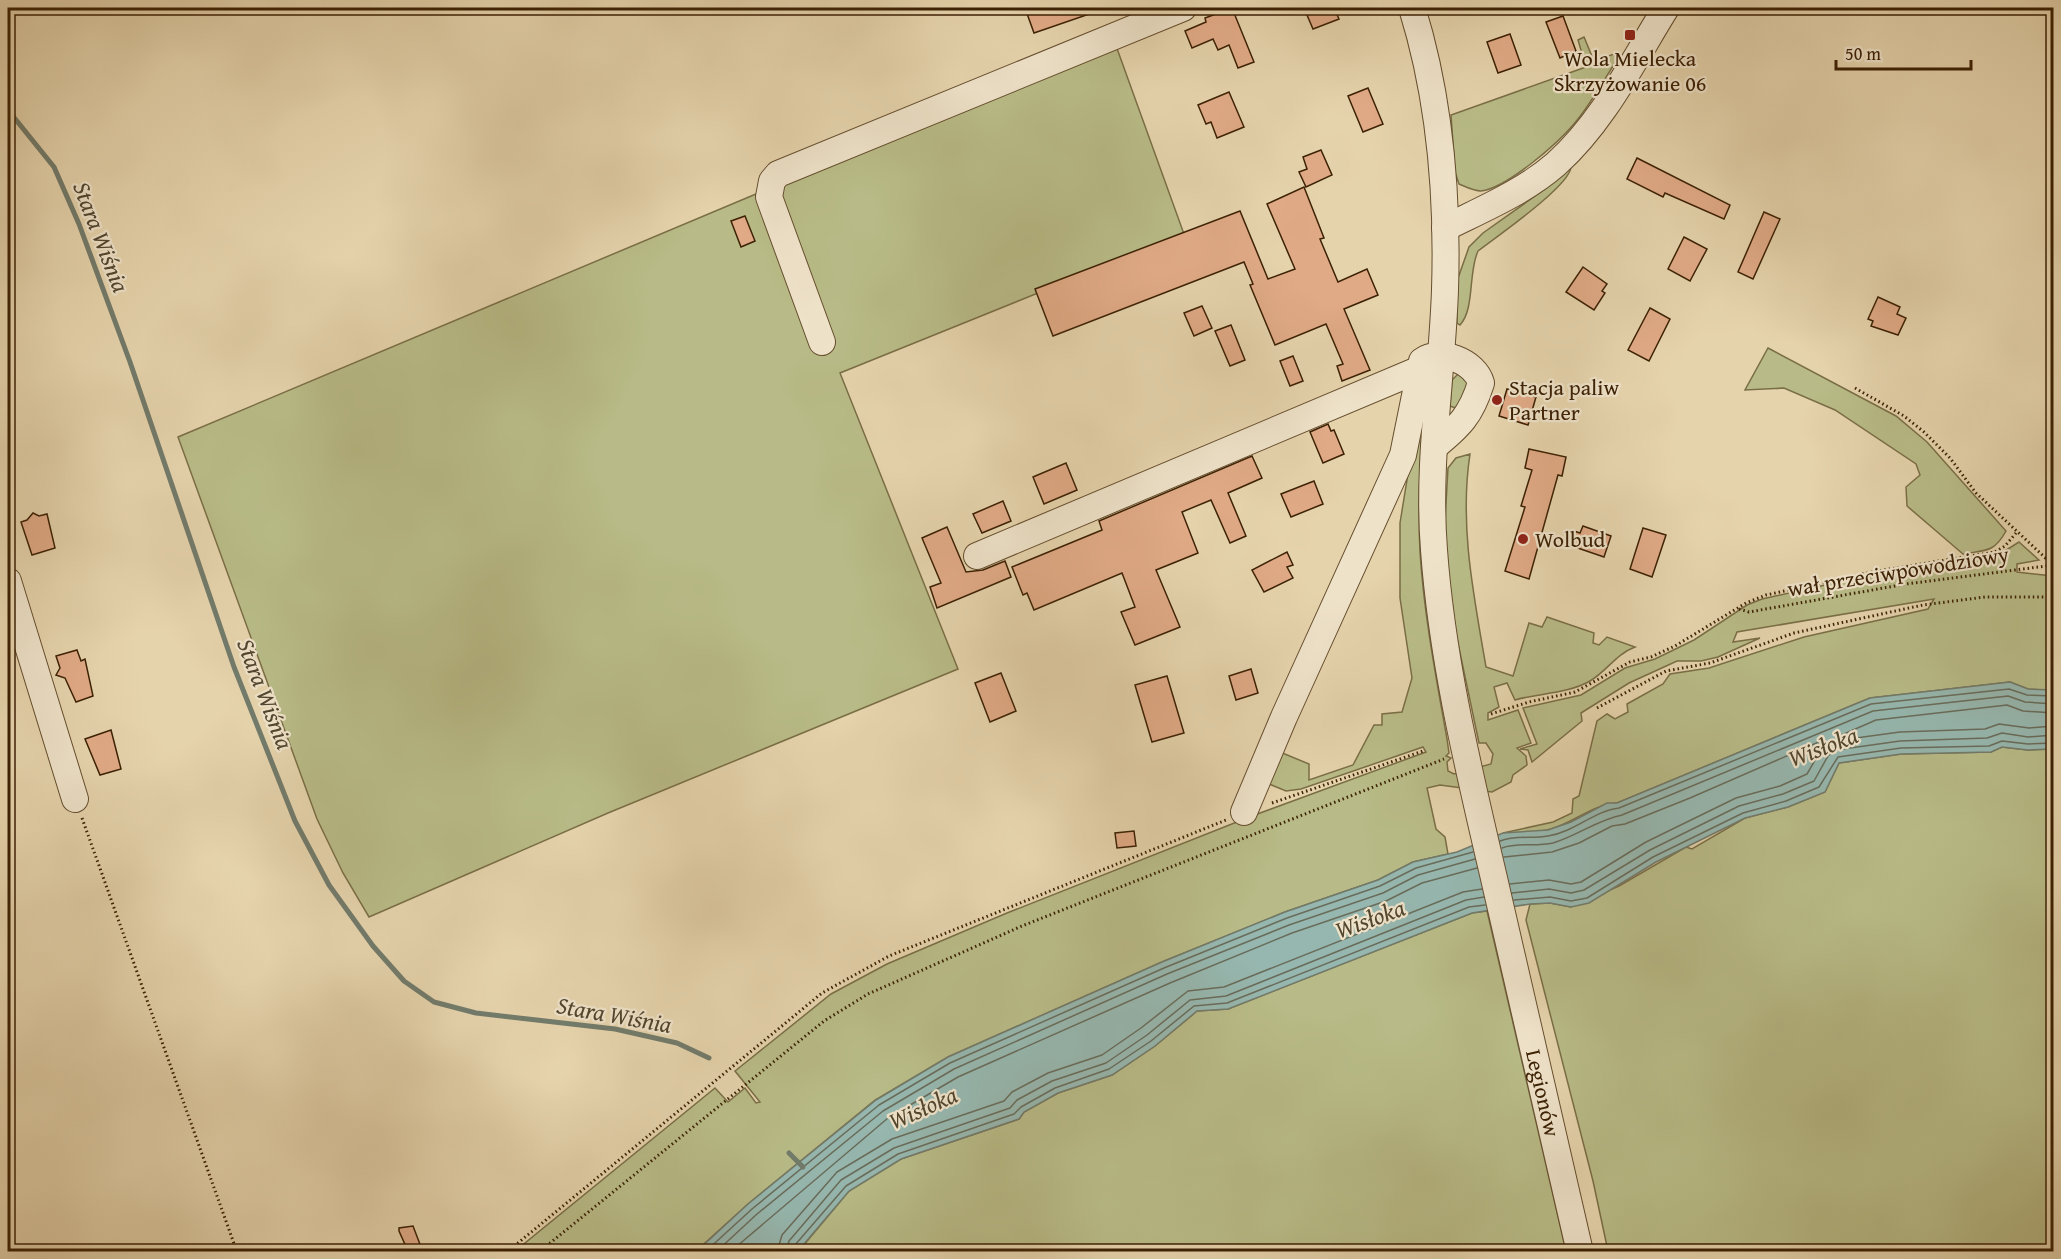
<svg xmlns="http://www.w3.org/2000/svg" width="2061" height="1259" viewBox="0 0 2061 1259" font-family="'Gentium Book Plus',serif">
<style>
.green{fill:#b8bb87;stroke:#7a6e46;stroke-width:1.5}
.water{fill:#96b7af;stroke:#727b6b;stroke-width:1.5}
.lines{fill:none;stroke-linecap:round;stroke-linejoin:round}
.shore{stroke:#696c5a;stroke-width:1.5}
.stream{stroke:#727b6b;stroke-width:5}
.building{fill:#e0aa86;stroke:#3c2104;stroke-width:1.5}
.minor-casing{stroke:#664e2e;stroke-width:28}
.path{stroke:#3c2104;stroke-width:3;stroke-dasharray:1.5 3;stroke-linecap:butt}
.minor{stroke:#eee2c9;stroke-width:26}
.poi-dot{fill:#8f2418;stroke:#eee2c9;stroke-width:2}
.labels{text-anchor:middle;stroke-width:4.5;stroke-linejoin:round;paint-order:stroke}
.poi-label{font-size:22px;fill:#3c2104;stroke:#eee2c9;text-anchor:start}
.street-label{font-size:22px;fill:#3c2104;stroke:#eee2c9}
.water-label{font-size:24px;font-style:italic;fill:#52462f;stroke:#eee2c9}
</style>
<rect width="100%" height="100%" fill="#e5d3ac"/>
<filter id="stains"><feTurbulence type="fractalNoise" baseFrequency=".00333" numOctaves="4"/><feColorMatrix values="0 0 0 0 .2 0 0 0 0 .09 0 0 0 0 .02 0 0 0 .5 -.17"/></filter>
<radialGradient id="worn" r=".72"><stop offset=".6" stop-color="#630" stop-opacity="0"/><stop offset="1" stop-color="#630" stop-opacity=".3"/></radialGradient>
<g class="green">
<path d="M1584,37L1594,61L1614,54L1618,58C1604,80 1591,104 1574,124C1558,143 1507,188 1481,191C1474,191 1466,187 1459,184L1455,172L1451,115L1586,67L1578,40Z"/>
<path d="M1115,43L1184,234L840,373L958,669L608,813L369,917L343,873L317,819L178,437Z"/>
<path d="M1571,167C1570,186 1496,237 1478,251C1468,272 1475,309 1460,325L1457,323V281L1469,247L1483,233L1545,189Z"/>
<path d="M1768,348L1896,416L1927,442L2006,531C1994,553 1985,550 1963,554L1907,506L1906,487L1920,475L1916,464L1835,410L1784,388L1745,390Z"/>
<path d="M1459,373L1468,383L1458,409L1450,406L1452,380Z"/>
<path d="M1423,381H1426C1422,438 1417,495 1420,552C1424,615 1436,677 1447,739L1449,753L1446,756L1451,758L1447,762L1448,771L1454,774L1491,764L1493,754L1486,743H1479L1456,634L1444,539L1448,468L1456,458L1470,454C1459,525 1474,597 1486,667L1513,676L1529,623L1542,627L1547,617L1594,633L1593,643L1599,645L1607,637L1635,647C1616,654 1607,671 1590,681C1567,694 1539,693 1515,700L1507,683L1494,687L1499,707L1488,713V720L1518,710L1531,743L1517,748L1526,756L1527,765L1513,775L1511,782L1492,792L1440,785L1427,788L1436,829L1445,837L1448,854L1413,862L1378,880L1285,912L1162,962L948,1057L875,1100L748,1204L696,1251L514,1252L715,1088L728,1102L745,1088L756,1103L760,1102L735,1071L831,994L887,964L1007,913L1252,816L1426,752L1423,747L1301,789L1286,791L1269,784L1280,752L1309,764V780L1353,765L1374,725H1382V714L1402,712L1412,678L1400,598V523Z"/>
<path d="M2019,542L2039,560L2017,564V572L2053,576V691L2028,689L2010,682L1870,698L1617,803C1594,804 1573,823 1551,829C1536,834 1518,832 1503,833L1553,822L1572,813L1573,799L1579,796L1597,721L1607,714L1615,719L1628,712L1627,704L1663,684L1670,674L1709,668L1804,637L1928,609L1934,599L1737,632L1733,642L1760,638L1718,657L1701,661H1677L1629,683L1581,713L1582,721L1532,762L1528,750L1520,749L1537,744L1523,708L1581,695L1625,668L1655,659L1694,640L1747,605L1762,599L1843,581L2000,554Z"/>
<path d="M2002,747L2028,750L2053,749V1251H1608L1593,1181L1526,920L1530,904L1550,903L1571,907L1619,886L1686,847L1692,849L1745,818L1788,807L1825,792L1839,763L1901,754L1991,752Z"/>
<path d="M1487,911L1566,1251L798,1252L849,1191L901,1159L1019,1119L1024,1112L1058,1093L1112,1075L1155,1046L1197,1011L1228,1009L1472,913Z"/>
</g>
<path class="water" d="M2010,682L2028,689L2053,690V749L2028,750L2002,747L1991,752L1901,754L1839,763L1825,792L1788,807L1745,818L1656,862L1589,903L1571,907L1550,903L1530,904L1472,913L1228,1009L1197,1011L1155,1046L1112,1075L1058,1093L1024,1112L1019,1119L901,1159L849,1191L798,1251L696,1252L748,1204L876,1100L948,1057L1162,962L1285,912L1378,880L1413,862L1457,852L1503,833L1548,830L1571,822L1607,803H1617L1870,698Z"/>
<g class="lines">
<g class="shore">
<path d="M2054,713L2023,711L2007,705L1876,720L1837,737L1841,740L1900,732L1985,729L1999,724L2029,728L2054,726"/>
<path d="M1500,841C1515,835 1532,839 1548,836C1574,832 1594,811 1619,808L1871,704L2009,689L2027,695L2054,696"/>
<path d="M1502,848C1517,842 1536,847 1553,843C1577,836 1597,820 1622,815L1873,711L2008,696L2025,702L2054,704"/>
<path d="M1504,857L1552,852L1579,843L1612,826L1625,824L1690,798L1821,741L1825,743L1807,774L1780,786L1736,798L1646,842L1581,882L1571,884L1549,880L1510,884"/>
<path d="M1512,893L1549,889L1571,893L1584,890L1650,850L1739,806L1783,794L1814,781L1828,756L1836,750L1900,741L1987,738L2002,733L2028,737L2054,735"/>
<path d="M1514,900L1550,897L1571,901L1587,898L1653,857L1743,813L1786,801L1819,787L1838,757L1901,748L1989,746L2002,741L2028,744L2054,743"/>
<path d="M705,1252L752,1209L879,1105L950,1063L1164,968L1287,918L1380,886L1416,868L1473,852"/>
<path d="M716,1252L757,1214L883,1111L954,1069L1167,974L1289,925L1383,893L1418,875L1475,859"/>
<path d="M730,1252L888,1118L958,1077L1170,983L1292,933L1386,901L1422,883L1477,868"/>
<path d="M777,1252L782,1235L837,1172L892,1139L1004,1101L1012,1092L1048,1073L1102,1055L1141,1028L1188,991L1224,987L1463,892L1482,889"/>
<path d="M786,1252L789,1241L841,1180L894,1148L1010,1108L1017,1100L1052,1081L1106,1063L1147,1035L1190,1000L1226,996L1466,900L1484,897"/>
<path d="M793,1252L795,1245L846,1186L898,1154L1014,1114L1021,1107L1055,1088L1109,1069L1151,1041L1194,1006L1227,1003L1469,907L1485,905"/>
</g>
<g class="stream">
<path d="M8,110L54,167L79,224L130,362L234,667L295,821L329,885L373,946L404,981L434,1002L476,1013L615,1029L677,1043L709,1058"/>
<path d="M789,1153L803,1167"/>
</g>
</g>
<g class="building">
<path d="M1025,8H1101V10L1034,33Z"/>
<path d="M1232,8L1254,62L1238,68L1229,45L1218,50L1213,39L1192,48L1185,31L1206,22L1205,18Z"/>
<path d="M1304,8H1334L1339,19L1313,29Z"/>
<path d="M1563,16L1576,51L1560,58L1546,22Z"/>
<path d="M1510,34L1521,65L1498,73L1487,42Z"/>
<path d="M1368,88L1383,124L1363,132L1348,96Z"/>
<path d="M1229,92L1244,127L1217,138L1211,122L1206,124L1198,105Z"/>
<path d="M1321,150L1332,175L1306,187L1299,172L1307,169L1303,157Z"/>
<path d="M1637,158L1730,205L1724,219L1665,193L1663,197L1627,179Z"/>
<path d="M1304,187L1324,238L1320,239L1338,282L1367,269L1378,295L1344,309L1370,370L1342,381L1337,366L1343,364L1326,324L1275,345L1250,285L1253,284L1244,262L1053,336L1035,289L1240,211L1268,279L1295,269L1267,204Z"/>
<path d="M1764,212L1780,219L1753,279L1738,272Z"/>
<path d="M745,216L755,241L741,247L731,221Z"/>
<path d="M1684,237L1707,249L1690,281L1668,269Z"/>
<path d="M1583,267L1607,284L1602,291L1605,293L1594,310L1566,292Z"/>
<path d="M1878,297L1900,307L1897,314L1906,318L1898,335L1871,326L1873,321L1868,319Z"/>
<path d="M1202,306L1212,328L1194,336L1184,313Z"/>
<path d="M1650,308L1670,319L1649,361L1628,350Z"/>
<path d="M1231,325L1245,360L1230,366L1215,331Z"/>
<path d="M1293,356L1303,381L1290,386L1280,361Z"/>
<path d="M1507,389L1536,397L1528,425L1499,416Z"/>
<path d="M1328,424L1331,431L1334,430L1344,454L1323,463L1310,432Z"/>
<path d="M1529,449L1566,457L1562,476L1558,475L1529,579L1505,571L1525,507L1521,506L1532,470L1525,468Z"/>
<path d="M1252,456L1262,478L1228,493L1246,536L1230,543L1211,500L1182,512L1198,553L1156,570L1180,627L1135,645L1121,612L1135,607L1122,573L1034,610L1027,593L1023,595L1012,567L1102,530L1099,521Z"/>
<path d="M1066,463L1077,490L1044,504L1033,477Z"/>
<path d="M1314,481L1323,504L1291,517L1281,494Z"/>
<path d="M1003,501L1011,521L982,533L973,514Z"/>
<path d="M33,513L39,516L47,514L55,548L32,555L21,522L27,520Z"/>
<path d="M1583,526L1611,536L1604,557L1569,545L1574,531L1580,533Z"/>
<path d="M947,527L966,572L983,570L1005,561L1011,577L937,608L930,587L941,583L922,538Z"/>
<path d="M1643,528L1666,535L1652,577L1630,569Z"/>
<path d="M1287,552L1293,565L1287,567L1293,578L1264,592L1252,570Z"/>
<path d="M77,650L81,661L85,659L93,696L76,702L65,678L56,675L60,668L56,656Z"/>
<path d="M1251,669L1258,693L1236,700L1229,676Z"/>
<path d="M1001,673L1016,711L990,722L975,683Z"/>
<path d="M1167,676L1184,733L1152,742L1135,685Z"/>
<path d="M111,730L121,769L100,775L85,739Z"/>
<path d="M1134,831L1136,846L1117,848L1115,833Z"/>
<path d="M413,1226L421,1247L408,1251L399,1231V1228Z"/>
</g>
<g class="lines">
<g class="minor-casing">
<g id="minor">
<path id="s1" d="M1412,8C1440,98 1448,195 1445,290C1442,377 1427,463 1434,550C1442,660 1468,767 1493,874C1522,1000 1551,1126 1580,1252"/>
<path d="M1445,228C1483,209 1524,192 1556,164C1603,122 1633,61 1666,8"/>
<path d="M822,342L769,197L772,181L778,174L1183,8"/>
<path d="M977,556L1418,370"/>
<path d="M8,581L75,799"/>
<path d="M1244,812L1284,717L1403,455L1422,361C1440,348 1475,361 1481,383C1471,415 1460,426 1434,447"/>
</g>
</g>
<g class="path">
<path d="M1855,388L1904,416L1924,432L1950,458L1976,493L2053,565"/>
<path d="M2045,558L2054,557"/>
<path d="M1739,609L1749,612L1906,584L2054,565"/>
<path d="M1597,708L1666,671L1710,663L1794,633L1923,605L1985,597H2054"/>
<path d="M1491,714L1529,702L1575,692L1630,662L1651,657L1675,646L1746,603L1766,595L1872,572L1995,552L2005,546L2016,533"/>
<path d="M1272,803L1423,751"/>
<path d="M82,818L237,1252"/>
<path d="M507,1252L822,993L889,956L1226,820"/>
<path d="M539,1252L824,1021L868,994L1022,926L1444,759"/>
</g>
<use href="#minor" class="minor"/>
</g>
<g class="poi-dot">
<rect x="1624" y="29" width="12" height="12" rx="3"/>
<circle cx="1497" cy="400" r="6"/>
<circle cx="1523" cy="539" r="6"/>
</g>
<g class="labels">
<g class="poi-label">
<text x="1630" y="66" text-anchor="middle">Wola Mielecka<tspan x="1630" dy="25">Skrzyżowanie 06</tspan></text>
<text x="1509" y="395">Stacja paliw<tspan x="1509" dy="25">Partner</tspan></text>
<text x="1535" y="547">Wolbud</text>
</g>
<g class="street-label">
<text transform="translate(1898 571) rotate(-9)" y="8">wał przeciwpowodziowy</text>
<text dy="8" stroke="none"><textPath href="#s1" startOffset="1100">Legionów</textPath></text>
</g>
<g class="water-label">
<text transform="translate(101 237) rotate(69)" y="8">Stara Wiśnia</text>
<text transform="translate(265 694) rotate(69)" y="8">Stara Wiśnia</text>
<text transform="translate(1823 747) rotate(-21)" y="8">Wisłoka</text>
<text transform="translate(1370 919) rotate(-20)" y="8">Wisłoka</text>
<text transform="translate(614 1015) rotate(10)" y="8">Stara Wiśnia</text>
<text transform="translate(923 1108) rotate(-24)" y="8">Wisłoka</text>
</g>
</g>
<rect width="2061" height="1259" fill="none" stroke="#e5d3ac" stroke-width="30"/>
<rect x="9" y="9" width="2043" height="1241" fill="none" stroke="#3c2104" stroke-width="3"/>
<rect x="15" y="15" width="2031" height="1229" fill="none" stroke="#3c2104" stroke-width="1.5"/>
<path d="M1836 60v9h135v-9" fill="none" stroke="#3c2104" stroke-width="3"/>
<text x="1845" y="60" font-size="18" fill="#3c2104" stroke="#eee2c9" stroke-width="4.5" paint-order="stroke">50 m</text>
<rect width="100%" height="100%" filter="url(#stains)"/>
<rect width="100%" height="100%" fill="url(#worn)"/>
</svg>
